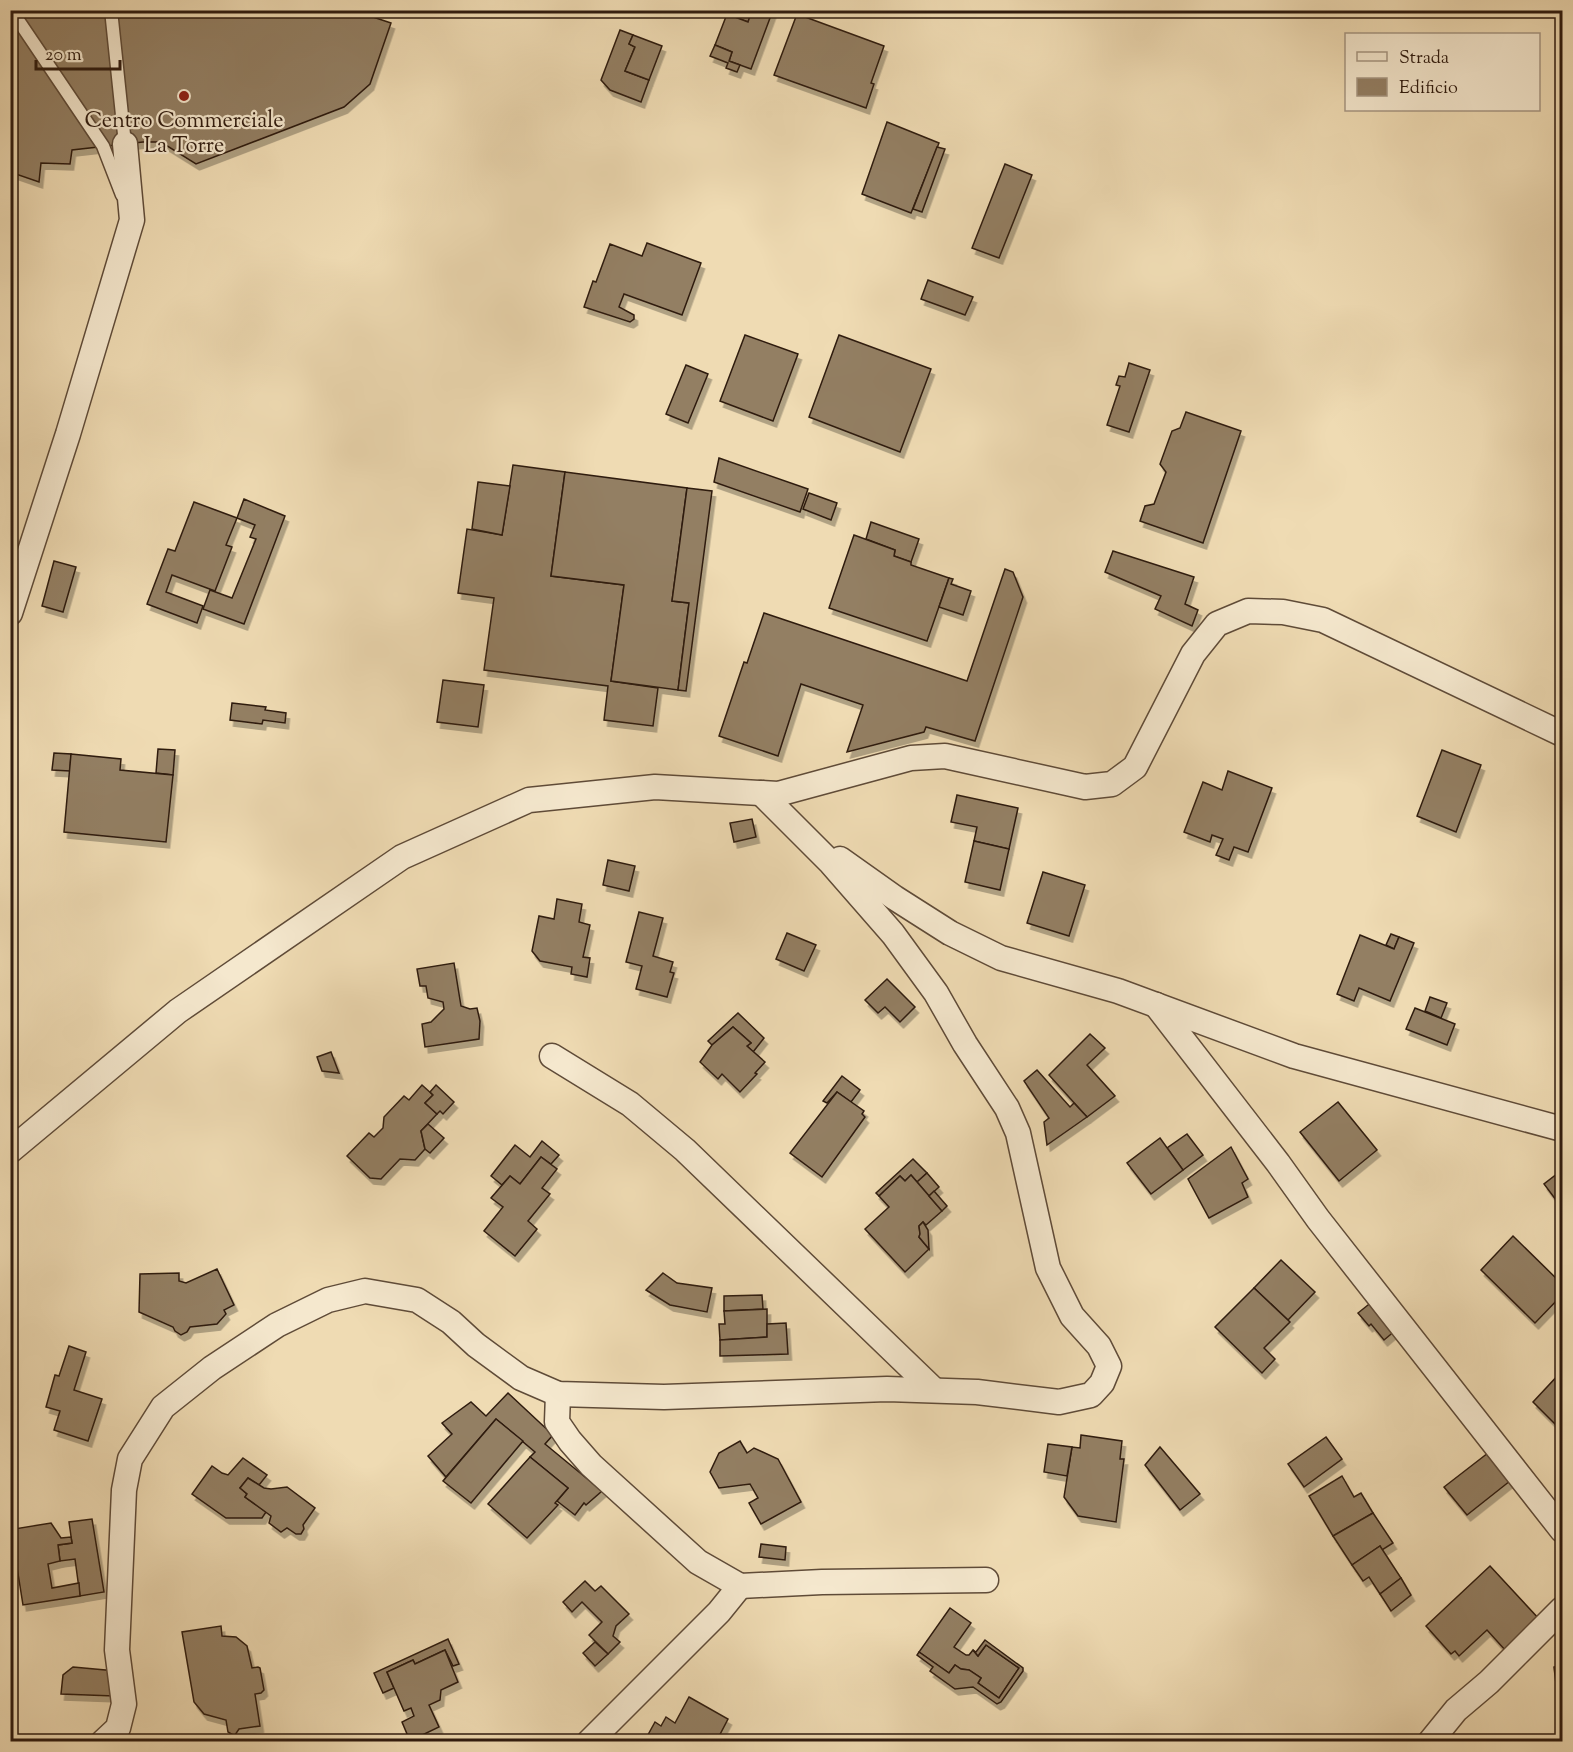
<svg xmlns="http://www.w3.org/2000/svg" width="1573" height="1752" viewBox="0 0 1573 1752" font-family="'Sorts Mill Goudy',serif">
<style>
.building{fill:#937f64;stroke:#2f1b0f;stroke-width:1.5;filter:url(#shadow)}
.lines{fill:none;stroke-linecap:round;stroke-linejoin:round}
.lane-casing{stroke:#5f4b38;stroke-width:15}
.street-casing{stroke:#5f4b38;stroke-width:27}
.lane{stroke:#f5e8ce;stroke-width:12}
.street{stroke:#f5e8ce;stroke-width:24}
.poi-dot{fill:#8f2418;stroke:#f5e8ce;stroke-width:2}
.labels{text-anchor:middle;stroke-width:4.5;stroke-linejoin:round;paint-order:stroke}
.poi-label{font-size:22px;fill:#2f1b0f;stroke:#f5e8ce}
</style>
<defs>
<filter id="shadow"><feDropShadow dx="3.5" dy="6" stdDeviation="0" flood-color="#0004"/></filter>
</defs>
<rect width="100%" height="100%" fill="#efdbb3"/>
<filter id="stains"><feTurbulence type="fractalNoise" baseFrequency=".00333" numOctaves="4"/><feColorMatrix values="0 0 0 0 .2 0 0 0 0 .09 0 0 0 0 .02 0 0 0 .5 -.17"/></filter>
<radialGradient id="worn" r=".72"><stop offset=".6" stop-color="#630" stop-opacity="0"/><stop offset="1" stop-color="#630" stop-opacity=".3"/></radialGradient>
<g class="building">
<path d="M10,10H352L391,23L370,84L344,107L196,164L161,142H143L72,150L70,164L41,163L39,182L10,172Z"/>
<path d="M728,10L741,14L742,10H752L748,22L727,14Z"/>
<path d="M752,10H773L751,69L729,61L732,52L715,45L727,14L748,22Z"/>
<path d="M797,14L884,46L871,83L874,84L866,108L774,75Z"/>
<path d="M620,30L633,35L629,44L635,47L625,71L649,80L641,102L610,90L601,80Z"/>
<path d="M633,35L662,46L649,80L625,71L635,47L629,44Z"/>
<path d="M715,45L732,52L729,61L740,65L737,72L726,68L728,63L710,56Z"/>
<path d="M887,122L939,143L911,213L862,194Z"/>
<path d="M937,147L945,149L922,212L913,209Z"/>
<path d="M1005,164L1032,175L999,258L972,248Z"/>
<path d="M647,243L701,263L682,315L624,294L619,307L634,315V319L630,322L584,307L593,281L596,282L610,244L642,256Z"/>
<path d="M928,280L973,297L965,315L921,299Z"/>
<path d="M745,335L798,354L773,421L720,401Z"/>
<path d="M839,335L931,369L900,452L809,417Z"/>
<path d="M1129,363L1150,370L1129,432L1107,425L1120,386L1116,385L1119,376L1125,377Z"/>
<path d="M686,365L708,374L688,423L666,414Z"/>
<path d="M1186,412L1241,431L1203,543L1140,521L1145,506L1154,504L1166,472L1160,464L1172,431L1180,428Z"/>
<path d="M719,458L808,489L800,512L714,482Z"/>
<path d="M513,465L565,472L551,576L624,585L611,681L658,688L653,726L604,720L608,686L484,670L494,598L458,593L467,529L502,535Z"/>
<path d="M565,472L687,488L672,601L689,603L678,690L611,681L624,585L551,576Z"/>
<path d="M478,482L510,486L502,535L472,529Z"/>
<path d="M687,488L712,491L686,691L678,690L689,603L672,601Z"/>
<path d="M809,493L837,503L831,520L803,509Z"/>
<path d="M244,499L285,516L244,624L203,609L210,590L232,598L256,539L250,537L255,525L237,518Z"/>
<path d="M194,502L237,518L226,545L232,547L215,591L172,575L166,592L203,606L197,623L147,604L168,549L175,551Z"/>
<path d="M871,522L919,539L911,562L894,556L895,550L866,539Z"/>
<path d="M854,535L895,550L894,556L911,562V565L949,578L927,641L829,608Z"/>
<path d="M1113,551L1194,577L1185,604L1198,610L1192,626L1155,609L1161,596L1105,572Z"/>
<path d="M54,561L76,567L63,612L42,606Z"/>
<path d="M1005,569L1013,572L1023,597L975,741L926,727L924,732L847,752L863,705L801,684L778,756L719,736L744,662L747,663L764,613L967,681Z"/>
<path d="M949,578L953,579L951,584L971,591L963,615L939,607Z"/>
<path d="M443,680L484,685L478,727L437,722Z"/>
<path d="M232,703L266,707L265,710L286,713L285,723L263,720L262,724L230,720Z"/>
<path d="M158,749L175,750L173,775L156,773Z"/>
<path d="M1442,750L1481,765L1456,832L1417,816Z"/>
<path d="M54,753L71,754L70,771L52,770Z"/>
<path d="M71,754L121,759L120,770L173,775L166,842L64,832Z"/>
<path d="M1228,771L1272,788L1248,852L1234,847L1229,860L1216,855L1223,839L1212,835L1210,842L1184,832L1203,782L1222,790Z"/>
<path d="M957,795L1018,808L1009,849L974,841L977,827L951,822Z"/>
<path d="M752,819L756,837L734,842L730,823Z"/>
<path d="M974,841L1009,849L1000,890L965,882Z"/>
<path d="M608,860L635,866L629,891L603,885Z"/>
<path d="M1043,872L1085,885L1069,936L1027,923Z"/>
<path d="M557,899L582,904L579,922L590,925L583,957L590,958L587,977L571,974L572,967L540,961L532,951L539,916L554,919Z"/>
<path d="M639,912L663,918L653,956L673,962L670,972L674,973L667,997L636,989L642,966L626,962Z"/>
<path d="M787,933L816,945L804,971L776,959Z"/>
<path d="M1391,934L1399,937L1394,949L1386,945Z"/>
<path d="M1360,935L1394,949L1399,937L1414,943L1390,1001L1359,988L1354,1001L1337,994Z"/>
<path d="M454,963L461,1006L470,1009L477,1008L480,1021L479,1039L425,1047L422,1024L431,1022L444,1009L443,1002L428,998L426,986H420L417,969Z"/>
<path d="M887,979L915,1007L900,1022L885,1007L878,1013L865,1000Z"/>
<path d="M1430,997L1447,1003L1441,1018L1425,1011Z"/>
<path d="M1415,1008L1455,1024L1447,1045L1406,1029Z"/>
<path d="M738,1013L764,1038L753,1052L747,1046L751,1043L733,1027L712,1045L708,1041Z"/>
<path d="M733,1027L751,1043L747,1046L765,1062L755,1073L757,1074L740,1092L722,1074L718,1079L700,1062L712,1045Z"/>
<path d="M1090,1034L1105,1048L1087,1065L1115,1096L1087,1117L1049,1075Z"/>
<path d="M331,1052L339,1073L322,1071L317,1057Z"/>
<path d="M1037,1070L1070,1107L1074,1103L1087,1117L1047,1145L1044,1122L1049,1118L1024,1081Z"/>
<path d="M842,1076L860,1090L851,1102L837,1092L827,1103L823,1101Z"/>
<path d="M422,1085L433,1095L425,1103L437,1114L421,1131L425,1149L415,1160L400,1159L381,1179L370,1178L347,1156L369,1133L374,1137L383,1128L384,1117L404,1096L409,1100Z"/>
<path d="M436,1085L454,1102L443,1114L440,1111L437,1114L425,1103L433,1095L430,1092Z"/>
<path d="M837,1092L864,1111L862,1114L865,1117L822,1177L790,1153Z"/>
<path d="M1338,1102L1377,1150L1339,1181L1300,1132Z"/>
<path d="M428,1124L444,1138L430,1153L425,1149L421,1131Z"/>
<path d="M1187,1134L1203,1155L1183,1170L1167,1148Z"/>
<path d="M1160,1138L1183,1170L1151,1194L1127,1163Z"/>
<path d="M542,1141L559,1155L551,1164L541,1157L520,1184L510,1176L502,1185L491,1176L515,1145L530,1157Z"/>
<path d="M1231,1147L1248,1179L1242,1183L1248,1197L1209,1218L1188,1179Z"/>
<path d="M541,1157L557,1169L542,1188L550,1194L528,1221L537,1229L515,1256L484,1231L503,1207L491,1198L510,1176L520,1184Z"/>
<path d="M913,1159L927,1173L917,1182L911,1175L905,1181L900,1176L879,1196L876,1193Z"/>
<path d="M1562,1170V1208L1544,1184Z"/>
<path d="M927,1173L939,1187L929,1196L917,1182Z"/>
<path d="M911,1175L942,1211L926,1225L923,1222L919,1226L920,1234L919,1237L929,1249L905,1272L865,1229L889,1207L879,1196L900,1176L905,1181Z"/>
<path d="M934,1191L947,1206L942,1211L929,1196Z"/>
<path d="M923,1222L928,1230L929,1249L919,1237L920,1234L919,1226Z"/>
<path d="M1513,1236L1562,1284V1295L1535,1323L1481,1270Z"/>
<path d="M1281,1260L1315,1292L1288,1320L1254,1288Z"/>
<path d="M217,1269L234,1305L224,1310L226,1314L217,1324L190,1327L187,1332L181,1335L175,1331L173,1327L139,1312L140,1274L179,1273V1281L186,1283Z"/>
<path d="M663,1273L677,1283L712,1288L707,1312L670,1305L646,1290Z"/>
<path d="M1254,1288L1290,1322L1264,1348L1275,1359L1262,1373L1215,1327Z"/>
<path d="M762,1295L763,1309L724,1311V1296Z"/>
<path d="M1373,1301L1396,1330L1384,1340L1371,1324L1369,1326L1358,1313Z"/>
<path d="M767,1309V1337L720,1340L719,1324H725L724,1311Z"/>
<path d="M786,1323L788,1354L720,1356V1340L767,1337V1324Z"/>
<path d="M69,1346L86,1352L74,1390L102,1399L88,1441L54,1430L60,1411L46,1407L55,1375L59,1376Z"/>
<path d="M1562,1371V1431L1533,1402Z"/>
<path d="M508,1393L553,1435L545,1444L602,1491L586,1505L584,1503L575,1515L557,1501L568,1488L530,1457L535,1452L496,1419L446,1477L428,1456L452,1434L442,1423L471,1402L486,1416Z"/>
<path d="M496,1419L523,1441L471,1503L443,1481Z"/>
<path d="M1081,1435L1122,1441L1120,1459H1124L1116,1522L1078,1516L1064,1497L1072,1447L1080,1448Z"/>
<path d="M1326,1437L1342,1459L1304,1487L1288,1464Z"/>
<path d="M740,1441L747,1453L754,1448L778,1459L801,1502L761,1524L749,1503L758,1498L750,1484L719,1488L710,1472L719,1453Z"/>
<path d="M1048,1444L1072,1447L1067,1476L1044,1472Z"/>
<path d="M1160,1447L1200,1494L1180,1510L1145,1465Z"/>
<path d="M1488,1453L1510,1481L1467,1515L1444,1487Z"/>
<path d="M530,1457L568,1488L555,1503L558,1505L527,1538L488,1504Z"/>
<path d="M243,1458L267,1475L259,1485L248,1478L240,1488L247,1494L245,1497L266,1512L262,1518H226L192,1494L212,1466L222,1473L228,1475Z"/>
<path d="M1342,1476L1354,1497L1361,1493L1373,1513L1333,1536L1309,1496Z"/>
<path d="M248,1478L264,1488L271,1489L287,1487L315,1508L303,1525L304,1529L301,1534H296L287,1528L281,1532L269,1523L271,1516L245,1497L247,1494L240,1488Z"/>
<path d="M1373,1513L1393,1543L1382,1550L1380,1546L1352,1565L1333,1536Z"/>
<path d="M92,1519L104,1592L80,1596L75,1559L60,1561L58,1545L72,1543L69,1522Z"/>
<path d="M51,1523L61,1538L71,1537L72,1543L58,1545L60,1561L48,1564L52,1588L79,1583L80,1596L23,1605L13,1542L16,1541L14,1529Z"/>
<path d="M761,1544L786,1547L785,1560L759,1557Z"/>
<path d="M1380,1546L1401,1578L1380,1594L1369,1577L1363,1581L1352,1565Z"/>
<path d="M1490,1566L1540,1620L1506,1651L1487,1630L1459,1656L1455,1651L1451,1654L1426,1626Z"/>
<path d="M1401,1578L1411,1595L1391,1611L1380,1594Z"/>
<path d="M585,1581L595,1591L601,1586L629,1614L616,1626L613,1636L620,1642L608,1654L589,1635L602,1622L582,1602L572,1612L563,1602Z"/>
<path d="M950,1608L971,1623L954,1647L966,1655H969L973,1650L978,1656L986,1645L1019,1668L999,1698L978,1683L981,1678L969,1670L961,1669L955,1665L949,1673L919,1652Z"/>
<path d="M221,1626L222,1636L236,1637L247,1646L252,1668L258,1667L260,1668L264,1690L261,1693L255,1694L260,1726L239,1729L235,1735H233L228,1732L226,1720L204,1714L194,1702L182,1632Z"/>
<path d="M448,1639L459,1664L453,1666L445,1650L415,1664L413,1660L387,1672L394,1688L383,1693L374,1673Z"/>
<path d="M985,1640L1023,1668V1671L1001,1702L997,1704L973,1687L955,1689L930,1671L933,1667L917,1655L919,1652L949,1673L955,1665L961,1669L969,1670L981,1678L978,1683L999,1698L1019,1668L986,1645L978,1656L973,1650L976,1652Z"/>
<path d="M595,1642L608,1654L595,1666L583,1653Z"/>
<path d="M445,1650L458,1682L441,1690L440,1700L429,1705L439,1727L410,1741L402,1722L414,1716L411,1708L404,1711L387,1672L413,1660L415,1664Z"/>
<path d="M1562,1665V1725H1561L1554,1667Z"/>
<path d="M73,1667L116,1671L114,1696L61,1694L63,1675Z"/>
<path d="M689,1697L728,1719L716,1742H644L655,1722L661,1726L666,1717L675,1723Z"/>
</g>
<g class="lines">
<g class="lane-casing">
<g id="lane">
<path d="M111,10L125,144"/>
<path d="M10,33L16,17L103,146L122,195"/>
</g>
</g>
<g class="street-casing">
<g id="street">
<path d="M10,613L68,434L132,220L125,144"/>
<path d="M840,859L895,898L950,933L1001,958L1118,991L1294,1056L1562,1129"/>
<path d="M1156,1005L1278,1163L1318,1219L1562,1530"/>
<path d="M552,1056L630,1104L685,1150L934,1390"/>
<path d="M10,1151L178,1011L402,857L529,800L655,787L778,794L911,758L945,756L1085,787L1112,784L1135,767L1193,654L1217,624L1248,611L1283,612L1323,620L1562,734"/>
<path d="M558,1394L557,1422L570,1441L591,1465L698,1562L740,1586L719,1612L589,1742"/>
<path d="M740,1586L822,1582L986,1580"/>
<path d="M103,1742L118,1728L124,1704L117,1650L124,1490L130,1459L163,1407L212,1368L277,1325L328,1300L365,1291L417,1300L451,1322L476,1345L521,1378L558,1394L664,1397L887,1389L977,1392L1059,1402L1091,1395L1102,1383L1109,1366L1099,1346L1072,1316L1048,1268L1018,1133L1007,1108L965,1044L936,993L893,934L831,863L761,793"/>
<path d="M1430,1742L1456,1710L1489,1682L1562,1609"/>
</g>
</g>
<use href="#lane" class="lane"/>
<use href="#street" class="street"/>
</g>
<circle class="poi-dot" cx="184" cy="96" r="6"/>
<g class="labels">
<g class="poi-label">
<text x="184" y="127">Centro Commerciale<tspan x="184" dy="25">La Torre</tspan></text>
</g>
</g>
<rect width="1573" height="1752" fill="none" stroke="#efdbb3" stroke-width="36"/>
<rect x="12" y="12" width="1549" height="1728" fill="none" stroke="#2f1b0f" stroke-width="3"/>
<rect x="18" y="18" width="1537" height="1716" fill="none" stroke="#2f1b0f" stroke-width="1.5"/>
<rect x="1345" y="33" width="195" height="78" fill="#f5e8ce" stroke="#a69682" stroke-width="1.5"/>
<rect x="1357" y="52" width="30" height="9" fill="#f5e8ce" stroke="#a69682" stroke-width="1.5"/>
<text x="1399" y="63" font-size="18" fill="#2f1b0f">Strada</text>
<rect x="1357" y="78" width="30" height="18" fill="#937f64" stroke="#a69682" stroke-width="1.5"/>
<text x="1399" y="93" font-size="18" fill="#2f1b0f">Edificio</text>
<path d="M36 60v9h84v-9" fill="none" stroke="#2f1b0f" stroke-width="3"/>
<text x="45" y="60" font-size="18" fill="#2f1b0f" stroke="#f5e8ce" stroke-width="4.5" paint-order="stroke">20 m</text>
<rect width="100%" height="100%" filter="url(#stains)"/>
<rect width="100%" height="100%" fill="url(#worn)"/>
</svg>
